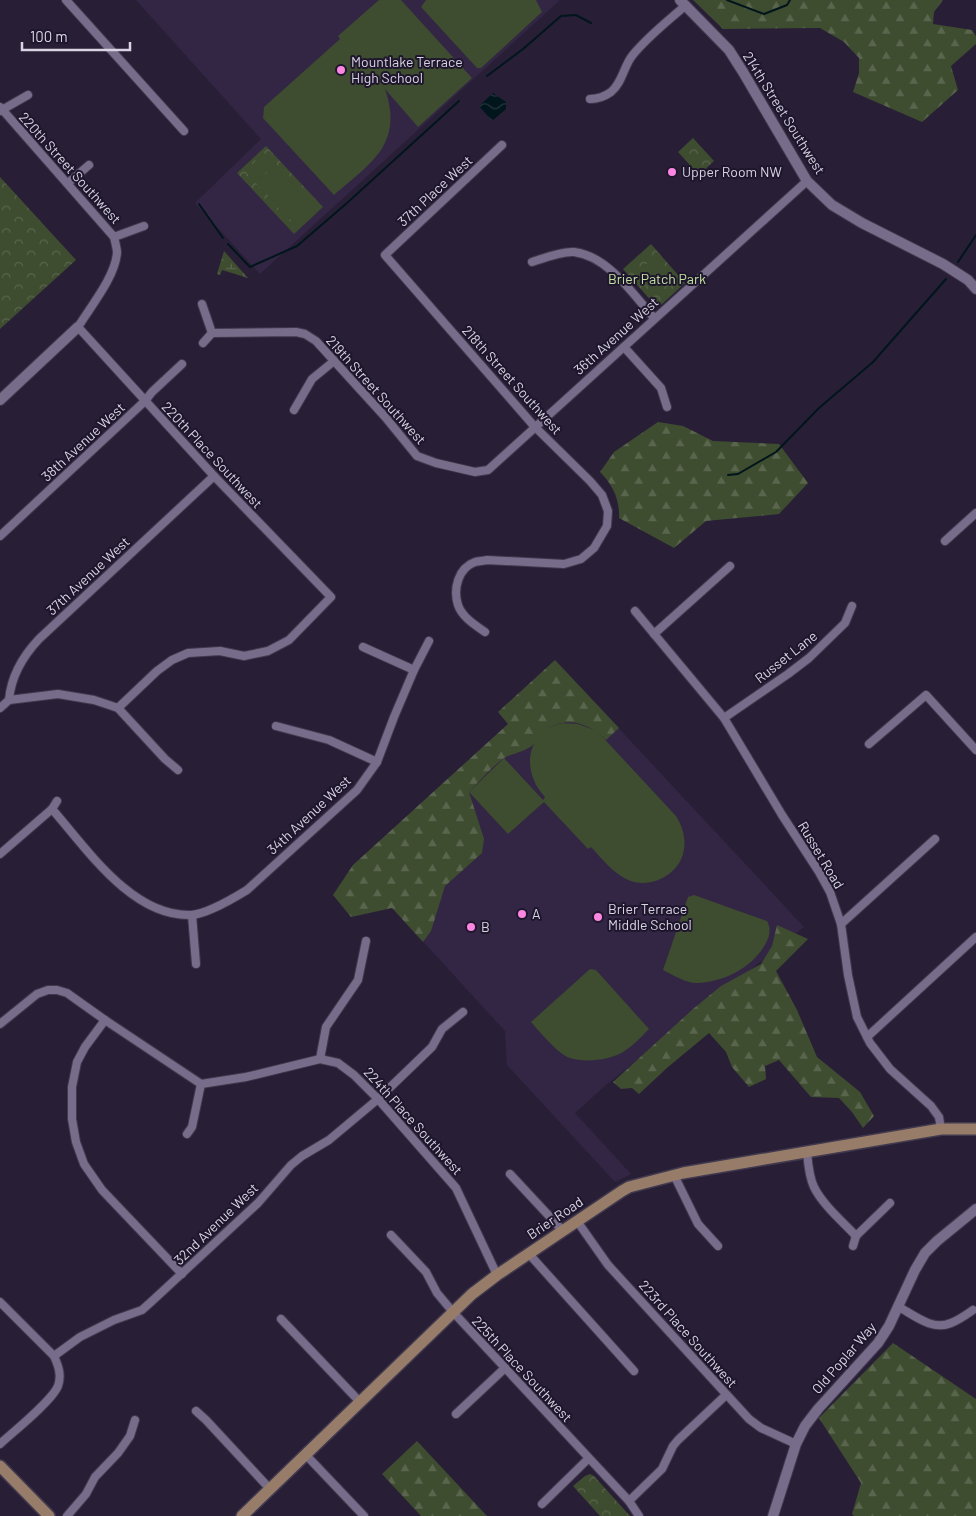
<svg xmlns="http://www.w3.org/2000/svg" width="976" height="1516" viewBox="0 0 976 1516" font-family="Barlow,sans-serif">
<style>
.built{fill:#322644}
.forest{fill:url(#forest-firs)}
.wetland{fill:url(#wetland-marsh)}
.park{fill:url(#park-crowns)}
.garden{fill:#3e4c2f}
.water{fill:url(#water-waves)}
.lines{fill:none;stroke-linecap:round;stroke-linejoin:round}
.stream{stroke:#00151c;stroke-width:2}
.minor-casing{stroke:#41394e;stroke-width:10}
.tertiary-casing{stroke:#41394e;stroke-width:12}
.secondary-casing{stroke:#41394e;stroke-width:14}
.minor{stroke:#776d8a;stroke-width:8}
.tertiary{stroke:#776d8a;stroke-width:10}
.secondary{stroke:#977c69;stroke-width:11}
.poi-dot{fill:#fd86e2;stroke:#1e162c;stroke-width:2}
.labels{text-anchor:middle;stroke-width:4;stroke-linejoin:round;paint-order:stroke}
.poi-label{font-size:14px;fill:#d9d4e4;stroke:#1e162c;text-anchor:start}
.street-label{font-size:14px;fill:#d9d4e4;stroke:#1e162c}
.park-label{font-size:14px;fill:#c3e2a0;stroke:#1e162c}
</style>
<defs>
<pattern id="forest-firs" width="22" height="20" patternUnits="userSpaceOnUse" patternTransform="scale(1.25)"><rect width="22" height="20" fill="#3e4c2f"/><path d="M5 1l3.5 6h-7zM16 11l3.5 6h-7z" fill="#59654d"/></pattern>
<pattern id="wetland-marsh" width="20" height="14" patternUnits="userSpaceOnUse" patternTransform="scale(1.25)"><rect width="20" height="14" fill="#3e4c2f"/><path d="M1 5h8M5 5V1M11 12h8M15 12V8" fill="none" stroke="#59654d"/></pattern>
<pattern id="park-crowns" width="20" height="18" patternUnits="userSpaceOnUse" patternTransform="scale(1.25)"><rect width="20" height="18" fill="#3e4c2f"/><path d="M2 6a3 3 0 1 1 6 0M12 15a3 3 0 1 1 6 0" fill="none" stroke="#59654d"/></pattern>
<pattern id="water-waves" width="16" height="10" patternUnits="userSpaceOnUse" patternTransform="scale(1.25)"><rect width="16" height="10" fill="#00151c"/><path d="M0 5q4-4 8 0t8 0" fill="none" stroke="#25363d"/></pattern>
</defs>
<rect width="100%" height="100%" fill="#281f37"/>
<g class="built">
<path d="M136,0H559V1L260,274L195,203L261,139Z"/>
<path d="M555,660L804,927L606,1085L575,1113L631,1174L615,1182L507,1065L505,1031L353,865L508,724L498,712Z"/>
</g>
<g class="forest">
<path d="M693,0H943L934,12L933,24L972,30L976,36V44L951,66L958,90L922,122L853,92L859,73V58L844,42L820,28L723,29Z"/>
<path d="M658,422L683,426L713,441L779,444L808,483L779,514L706,521L674,548L619,518C620,500 613,485 600,472L614,452Z"/>
<path d="M555,660L619,728L606,740C590,724 567,715 547,730C541,734 539,740 534,744C527,751 514,753 506,757C494,764 479,782 469,792L484,839L482,853L445,886L431,931L423,942L392,908L351,917L333,895L353,865L508,724L498,712Z"/>
<path d="M777,925L808,939L776,971L797,1010L817,1057L860,1092L874,1116L863,1128L852,1112L839,1098L811,1097L779,1060L765,1066L766,1079L749,1087L732,1067L726,1052L709,1033L668,1067L639,1094L632,1088L621,1089L613,1082L693,1009L721,986L761,964L772,946Z"/>
<path d="M893,1343L976,1399V1516H854L852,1514L861,1483L819,1418Z"/>
<path d="M417,1441L487,1516H421L382,1474Z"/>
</g>
<path class="wetland" d="M224,251L248,278L222,270L220,275L217,274Z"/>
<g class="park">
<path d="M693,138L714,161L699,175L678,152Z"/>
<path d="M266,146L323,207L294,234L237,173Z"/>
<path d="M0,177L76,260L0,329Z"/>
<path d="M651,244L685,283L661,305L654,304L623,269Z"/>
<path d="M590,1474L594,1476L630,1516H600L573,1486L585,1476Z"/>
</g>
<g class="garden">
<path d="M379,0H401L472,78L418,127L385,89C404,144 371,163 334,195L263,118L264,107L340,39L338,36Z"/>
<path d="M426,0H536L542,12L481,68H477L421,7Z"/>
<path d="M264,154L272,163L254,180L245,171Z"/>
<path d="M275,165L283,174L264,192L256,183Z"/>
<path d="M286,177L294,186L275,203L267,194Z"/>
<path d="M296,189L304,197L285,215L277,206Z"/>
<path d="M307,200L315,209L296,226L288,217Z"/>
<path d="M655,256L665,266L650,279L641,269Z"/>
<path d="M563,723L578,724L597,731L676,816C682,826 686,837 684,849C681,874 651,890 628,880C613,873 602,859 591,847L588,849L544,802L508,834L469,792L504,758L543,800L545,797C521,772 525,731 563,723Z"/>
<path d="M694,895L767,921C771,928 770,936 766,943C753,967 726,981 699,983C687,984 673,975 663,970L688,897Z"/>
<path d="M590,969L596,970L649,1029C641,1037 633,1046 623,1052C610,1060 585,1063 570,1058C559,1055 539,1031 531,1022Z"/>
</g>
<path class="water" d="M493,93L506,102V109L492,121L479,106Z"/>
<g class="lines">
<g class="stream">
<path d="M727,0L764,14L787,5L790,0"/>
<path d="M487,76L523,49L561,16L576,15L591,23"/>
<path d="M199,204L223,238"/>
<path d="M228,244L250,267L297,246L347,203L459,101"/>
<path d="M958,262L976,235"/>
<path d="M728,475L738,474L776,452L819,408L873,362L946,279"/>
</g>
<g class="minor-casing">
<g id="minor">
<path d="M66,0L184,131"/>
<path d="M590,99C598,99 604,97 611,92C622,83 624,66 632,56C647,37 668,21 686,5"/>
<path d="M0,107L114,237C115,242 117,248 117,253C115,277 91,306 78,327L214,476L331,597L289,640L268,651L244,656L220,651L188,653L172,660L157,671L118,708"/>
<path d="M0,111L28,95"/>
<path d="M68,183L89,165"/>
<path d="M114,237L144,226"/>
<path d="M532,262C544,258 562,251 574,252C608,256 633,294 654,318"/>
<path d="M202,304L212,333"/>
<path d="M203,343L212,333L296,332L305,334L316,341L386,418L417,456L436,463L475,472L488,470L807,181"/>
<path d="M624,347L661,388L667,407"/>
<path d="M294,410L312,379L334,361"/>
<path d="M0,536L145,401L152,392L182,364"/>
<path d="M945,541L976,513"/>
<path d="M635,611L724,718L782,815L819,872L830,892L841,924L848,975L857,1017L870,1043L890,1069L931,1106L939,1117L941,1129"/>
<path d="M485,632C475,625 462,617 458,605C453,589 458,568 475,562C478,561 483,561 487,560L564,564L581,559L594,548L607,526L608,511L602,495L590,481L534,426L385,255L502,145"/>
<path d="M654,634L730,566"/>
<path d="M363,647L414,670"/>
<path d="M9,700L58,694L94,700L118,708L165,759L178,770"/>
<path d="M0,708L9,700C11,676 23,656 39,639L214,476"/>
<path d="M724,718L788,674L809,658L845,623L852,606"/>
<path d="M276,726L329,740L377,762"/>
<path d="M869,744L926,695L976,750"/>
<path d="M52,809C87,849 132,917 191,915C207,914 234,898 247,890L357,790L377,762L394,717L414,670L429,641"/>
<path d="M0,854L52,809L57,801"/>
<path d="M192,915L196,964"/>
<path d="M841,924L935,839"/>
<path d="M105,1020L85,1047L77,1062L72,1087V1119L76,1142L84,1164L102,1190L182,1274"/>
<path d="M0,1024L37,994L48,990H57L67,993L105,1020L201,1084L246,1077L320,1059L338,1063L354,1075L378,1099L456,1188L497,1275"/>
<path d="M867,1037L976,937"/>
<path d="M320,1059L326,1027L358,980L366,941"/>
<path d="M187,1134L192,1127L201,1084"/>
<path d="M807,1152C808,1163 809,1177 814,1187C822,1204 843,1222 856,1236"/>
<path d="M510,1174L563,1231"/>
<path d="M674,1175L698,1224L718,1246"/>
<path d="M577,1221L608,1265L749,1419L761,1428L796,1444"/>
<path d="M391,1235L426,1272L437,1293L453,1312L629,1501L639,1516"/>
<path d="M856,1236L890,1203"/>
<path d="M853,1246L856,1236"/>
<path d="M529,1254L634,1371"/>
<path d="M0,1302L54,1356"/>
<path d="M899,1307C915,1316 933,1331 951,1323C959,1320 966,1315 973,1310"/>
<path d="M281,1319L360,1402"/>
<path d="M196,1411L206,1420L270,1489"/>
<path d="M456,1414L505,1368"/>
<path d="M0,1444C13,1432 52,1401 58,1386C62,1375 58,1365 54,1356L80,1337L114,1320L142,1310L151,1302L258,1203L291,1165L302,1156L329,1140L378,1099L432,1047L442,1029L463,1012"/>
<path d="M306,1455L364,1516"/>
<path d="M629,1501L662,1469L673,1446L678,1440L726,1395"/>
<path d="M542,1504L588,1459"/>
<path d="M67,1516L86,1494L95,1477L118,1453L130,1436L135,1420"/>
</g>
</g>
<g class="tertiary-casing">
<g id="tertiary">
<path d="M680,0L729,50L743,72L807,181L832,205L862,223L943,264L968,280L976,289"/>
<path d="M0,400L78,327"/>
<path d="M773,1516L796,1444L805,1426L818,1409L878,1343L889,1326L915,1270L925,1253L937,1241L976,1209"/>
</g>
</g>
<g class="secondary-casing">
<g id="secondary">
<path d="M0,1466L49,1516"/>
<path d="M242,1516L472,1294L497,1275L622,1191L629,1187L683,1173L941,1129H976"/>
</g>
</g>
<use href="#minor" class="minor"/>
<use href="#tertiary" class="tertiary"/>
<use href="#secondary" class="secondary"/>
</g>
<g class="poi-dot">
<circle cx="341" cy="70" r="5"/>
<circle cx="672" cy="172" r="5"/>
<circle cx="522" cy="914" r="5"/>
<circle cx="598" cy="917" r="5"/>
<circle cx="471" cy="927" r="5"/>
</g>
<g class="labels">
<g class="poi-label">
<text x="351" y="67">Mountlake Terrace<tspan x="351" dy="16">High School</tspan></text>
<text x="682" y="177">Upper Room NW</text>
<text x="608" y="914">Brier Terrace<tspan x="608" dy="16">Middle School</tspan></text>
<text x="532" y="919">A</text>
<text x="481" y="932">B</text>
</g>
<g class="street-label">
<text transform="translate(784 113) rotate(58)" y="5">214th Street Southwest</text>
<text transform="translate(70 168) rotate(48)" y="5">220th Street Southwest</text>
<text transform="translate(435 191) rotate(-43)" y="5">37th Place West</text>
<text transform="translate(616 336) rotate(-42)" y="5">36th Avenue West</text>
<text transform="translate(512 380) rotate(48)" y="5">218th Street Southwest</text>
<text transform="translate(376 390) rotate(48)" y="5">219th Street Southwest</text>
<text transform="translate(83 442) rotate(-43)" y="5">38th Avenue West</text>
<text transform="translate(212 455) rotate(47)" y="5">220th Place Southwest</text>
<text transform="translate(88 576) rotate(-43)" y="5">37th Avenue West</text>
<text transform="translate(786 657) rotate(-38)" y="5">Russet Lane</text>
<text transform="translate(309 815) rotate(-43)" y="5">34th Avenue West</text>
<text transform="translate(821 855) rotate(59)" y="5">Russet Road</text>
<text transform="translate(413 1121) rotate(48)" y="5">224th Place Southwest</text>
<text transform="translate(555 1218) rotate(-34)" y="5">Brier Road</text>
<text transform="translate(216 1224) rotate(-44)" y="5">32nd Avenue West</text>
<text transform="translate(688 1334) rotate(48)" y="5">223rd Place Southwest</text>
<text transform="translate(844 1358) rotate(-49)" y="5">Old Poplar Way</text>
<text transform="translate(522 1369) rotate(47)" y="5">225th Place Southwest</text>
</g>
<g class="park-label">
<text x="657" y="284">Brier Patch Park</text>
</g>
</g>
<path d="M22 42v8h108v-8" fill="none" stroke="#d9d4e4" stroke-width="2.5"/>
<text x="30" y="42" font-size="15" fill="#d9d4e4" stroke="#1e162c" stroke-width="4" paint-order="stroke">100 m</text>
</svg>
